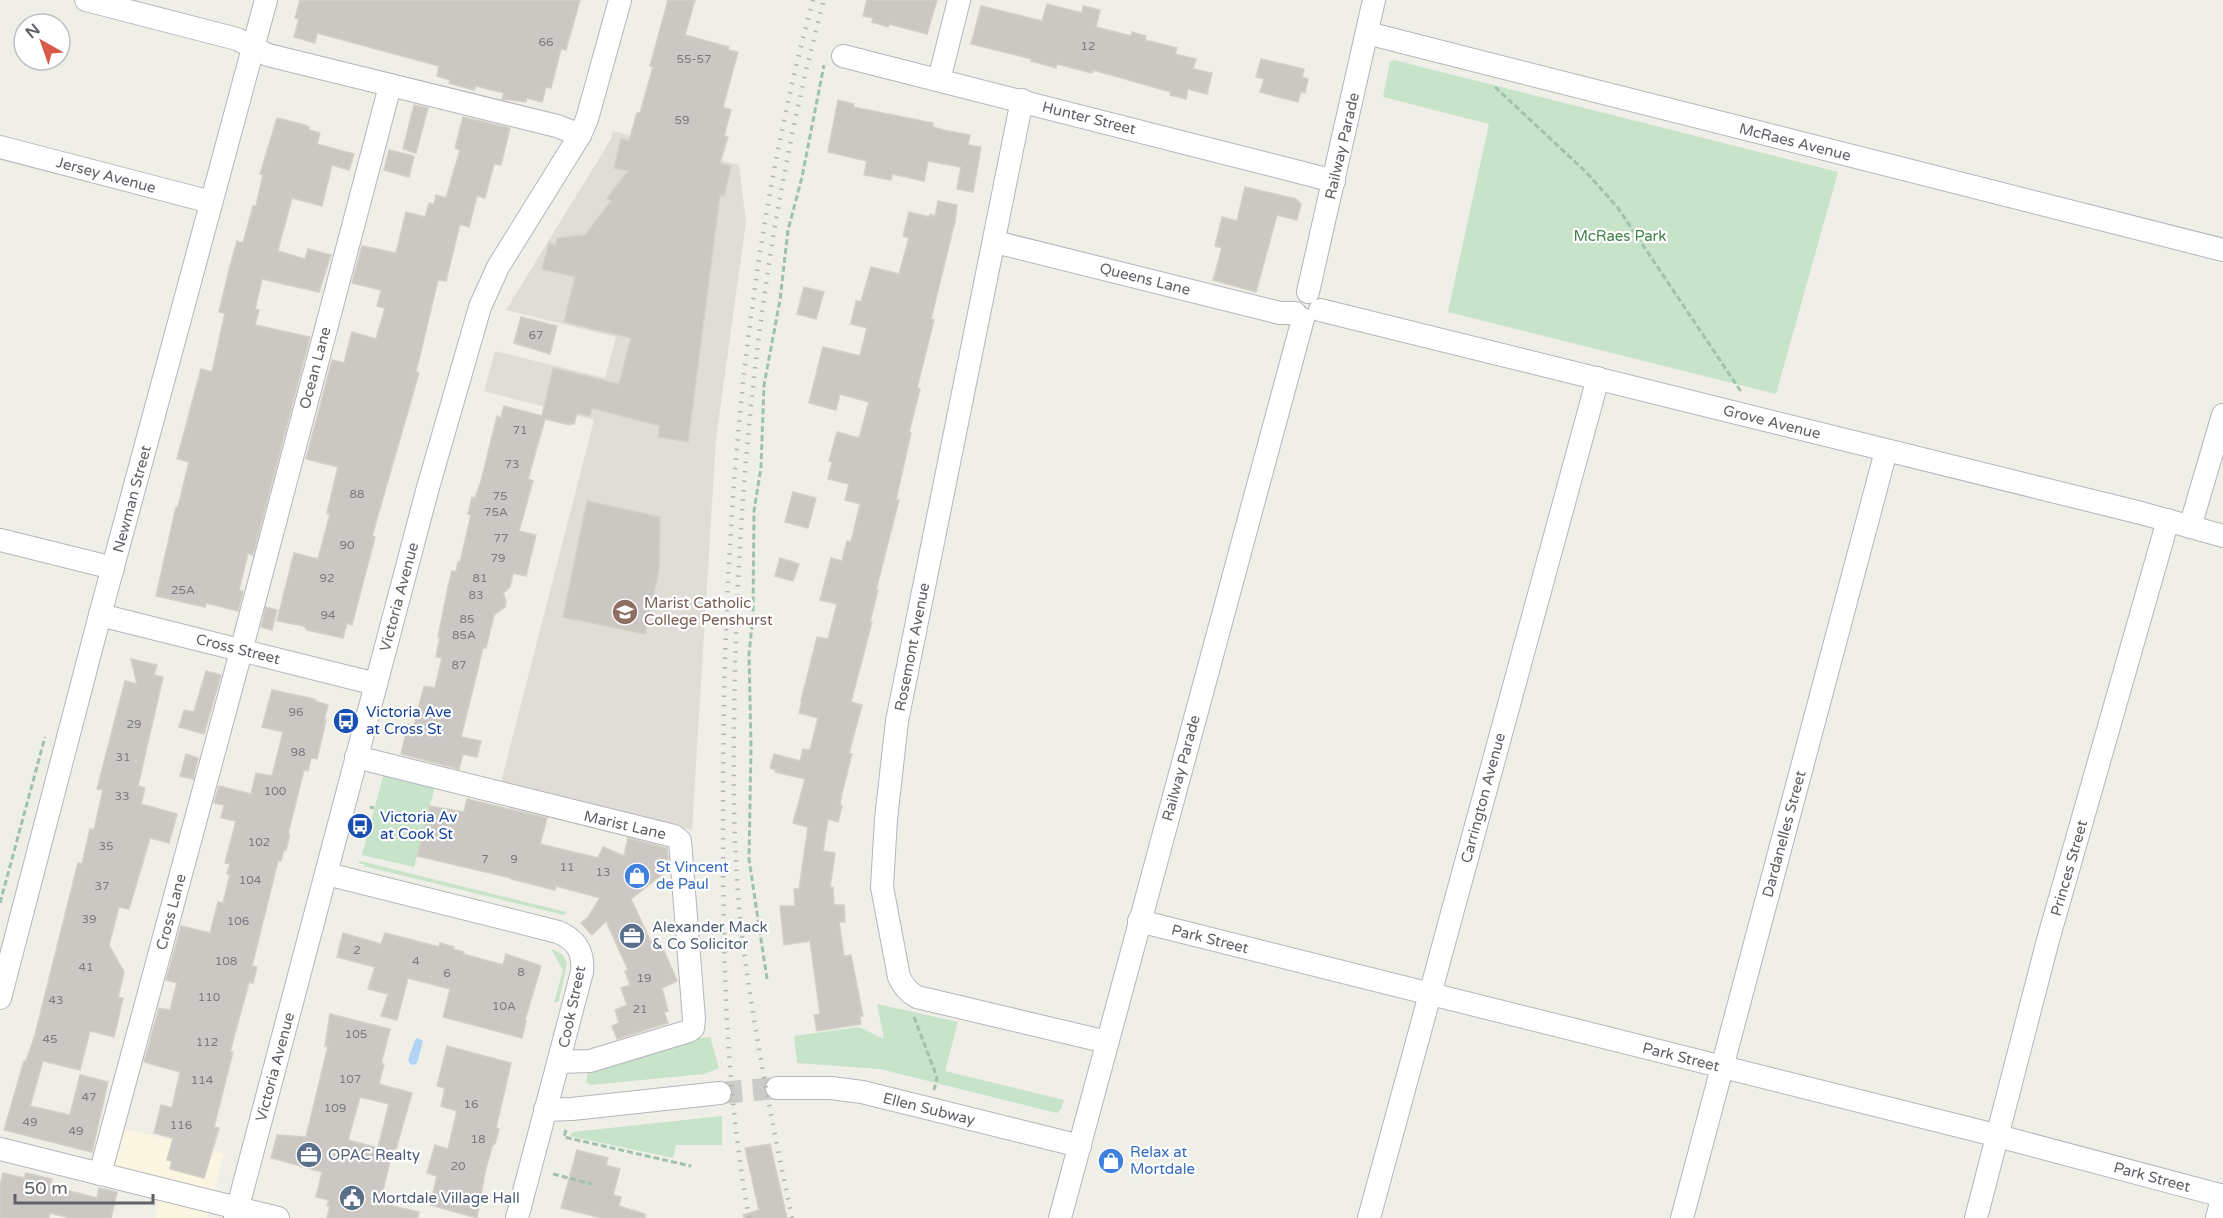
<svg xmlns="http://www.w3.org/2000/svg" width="2223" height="1218" viewBox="0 0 2223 1218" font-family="'Varela Round',sans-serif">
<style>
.commercial{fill:#faf6e1}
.education{fill:#dfddd6}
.green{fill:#c7e3c9}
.water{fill:#b1d4f5}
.building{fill:#cbc8c4;stroke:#d3d0c6;stroke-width:1.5;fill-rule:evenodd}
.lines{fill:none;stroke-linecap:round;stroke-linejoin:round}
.minor-tunnel{stroke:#cbcbc7;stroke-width:22;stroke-dasharray:22 11;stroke-linecap:butt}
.minor-casing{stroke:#b4b6ba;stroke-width:24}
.path{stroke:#a0c2ab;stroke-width:3;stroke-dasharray:6 3;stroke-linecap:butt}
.minor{stroke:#fff;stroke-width:22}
.rail{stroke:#b5b5b6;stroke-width:4.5;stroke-dasharray:1.5 8;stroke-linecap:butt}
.labels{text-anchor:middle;stroke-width:4.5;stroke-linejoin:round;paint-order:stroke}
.number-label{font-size:12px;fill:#7a7b7e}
.street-label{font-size:15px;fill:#5f6166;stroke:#fff}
.park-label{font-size:15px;fill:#418347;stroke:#fff}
.education-label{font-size:15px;fill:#785e54;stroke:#fff;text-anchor:start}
.transit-label{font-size:15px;fill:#164399;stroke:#fff;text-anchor:start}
.shop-label{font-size:15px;fill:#366cbe;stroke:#fff;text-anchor:start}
.service-label{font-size:15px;fill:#4e5e75;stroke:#fff;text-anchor:start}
</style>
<rect width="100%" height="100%" fill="#efeee7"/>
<g class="commercial">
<path d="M122,1128L224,1154L213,1194L111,1169Z"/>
<path d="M159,1198L209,1210L207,1218H154Z"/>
</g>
<path class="education" d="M613,131L739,165L746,222L716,438L692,830L500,786L594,420L484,391L495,351L605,378L616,337L506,310L611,139Z"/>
<g class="green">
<path d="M1394,60L1838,172L1776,394L1448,312L1489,124L1383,97L1390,62Z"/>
<path d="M384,773L435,786L414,867L362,855Z"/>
<path d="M360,861L566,912L564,915L364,866V864H359Z"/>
<path d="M551,949L562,954L567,963L559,1001L554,1003L563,970Z"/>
<path d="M877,1004L958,1022L945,1071L1064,1100L1061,1109L1057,1113L880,1069L797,1063L794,1036L859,1027L884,1039Z"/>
<path d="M710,1037L719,1068L704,1074L590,1085L586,1082L588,1071L690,1039Z"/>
<path d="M722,1116V1145H676L673,1158L570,1136L573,1132Z"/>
</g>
<path class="water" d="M417,1038L423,1041L417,1063L414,1065L410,1064L408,1060L415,1040Z"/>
<g class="building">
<path d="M300,0H580L566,50L561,49L551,88L546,87L542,102L527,98L526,102L502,99L504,93L476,86L474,90L449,83L450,80L437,76L439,66L317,33L315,43L294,37L299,19L295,18Z"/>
<path d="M668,0H695L685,35L729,47L728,50L738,52L723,107L731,110L724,136L728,137L720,163L731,166L724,196L720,195L688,442L658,437L660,426L592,408L590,416L577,413L574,424L570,423V425L545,419L528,479L533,481L519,531L536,535L526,576L513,573L510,587L503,593L506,601L505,607L494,615L486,648H483L461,737L481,741L477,757L463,754L459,769L401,754L408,724L414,725L424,686L435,688L442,658L436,657L440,637H438L448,587L452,571L456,572L458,562H460L471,515L468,514L472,497L475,498L481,481L497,416L501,418L504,406L542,416L553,368L619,384L631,338L564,322L575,277L542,269L549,243L556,245L557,238L585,235L611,201L607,198L628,171L614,168L621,138L629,141L637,113H640L653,67L650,66Z"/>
<path d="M867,0H937L927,34L889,24L888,27L872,22L873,18L863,16Z"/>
<path d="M1047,4L1082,13L1083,6L1100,10L1096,27L1131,36L1132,32L1146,36L1145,40L1177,48L1175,54L1196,59L1193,69L1212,73L1207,94L1188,89L1186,99L1170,95L1171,92L1093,70L1092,73L1057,64L1056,68L1031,61L1032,59L971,44L981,6L1042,21Z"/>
<path d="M1261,59L1304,69L1302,77L1308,79L1305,93L1301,92L1298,102L1260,92L1264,79L1256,77Z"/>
<path d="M838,100L854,104L853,107L933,123V127L943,130L970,135L968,145L981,147L973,192L957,189L961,167L928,161L924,181L892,174L891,180L864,175L867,161L828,152Z"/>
<path d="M414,105L428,108L416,153L403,149Z"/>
<path d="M463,117L510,128L501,165L494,164L485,198L477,196L469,227L460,224L446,281L438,280L416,372L419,373L372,536L375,537L352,625L347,623L343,638L307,630L304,626L277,621L294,553L318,559L330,514L327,513L338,467L306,459L332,360L344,363L352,332L376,339L385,308L377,306L381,290L352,283L362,246L396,253L406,212L425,217L429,203L434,204L436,195L446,198L460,150L455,148Z"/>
<path d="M277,118L305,125L309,127V130L320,133L317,144L354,154L349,170L332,165L322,206L292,198L280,242L278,251L305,259L308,249L331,255L319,292L262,279L255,309L259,310L255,325L310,337L253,555L248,553L239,590L243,591L238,611L206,603L205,607L156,596L176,507H178L189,462L177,459L201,369L212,372L225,313L219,312L229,270L237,241L243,243L253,206H256L263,175L260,174Z"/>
<path d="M389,150L414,156L409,177L384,170Z"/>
<path d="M1245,187L1296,199L1301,204L1297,220L1277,215L1256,292L1213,280L1222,248L1215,246L1222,217L1237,221Z"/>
<path d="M938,201L957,205L955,221L931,319L934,320L917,388L920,389L909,432L911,433L896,500H899L876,590H878L870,621L872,622L851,702L862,705L849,753L852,754L842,793L840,805L842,806L838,822L828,819L823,851L835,853L830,888L833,887L834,905H844L845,922H839L844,956L851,955L863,1016H860L861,1024L817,1031L814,1015L820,1014L810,941L784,945L780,906H795L794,889H799L808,827L793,823L805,779L775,772L776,770L770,768L774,754L800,761L803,749L810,750L818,718L799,713L802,701H801L817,637L828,639L837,604L820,600L831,558L842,561L847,541L851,542L860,504L845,500L849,484L828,479L832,462L829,461L837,432L859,438L869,402L840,394L836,410L809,403L823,347L860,356L867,328L851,324L856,301L861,302L871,267L899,274L909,238L903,236L909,212L929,217L930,214L935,216Z"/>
<path d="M804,287L824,292L816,319L797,314Z"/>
<path d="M521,317L557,326L550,354L514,343Z"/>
<path d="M793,492L816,498L808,528L785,522Z"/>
<path d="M587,501L660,517L659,570L645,634L563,617Z"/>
<path d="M780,558L799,564L793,581L775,576Z"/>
<path d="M266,607L277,610L272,630L261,627Z"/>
<path d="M131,659L157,665L154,675L163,677L138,786L145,788L141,804L177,814L169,843L150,838L129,909L119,907L109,945L124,972L118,997L123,998L114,1037L90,1031L80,1070L43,1061L30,1106L70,1115L80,1075L108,1082L92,1152L4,1130L24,1061H26L35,1035L78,863L82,864L90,829L94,830L103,790L97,789L125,681L137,684Z"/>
<path d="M206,671L221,675L204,734L179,727L184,710L194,712Z"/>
<path d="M272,690L315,699V701L328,705L324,720H326L317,759L311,758L308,771L304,770L288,834L290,835L286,850H284L281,861H278L252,966L257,967L253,983L249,982L230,1052H233L214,1127L219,1128L204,1178L170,1169L172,1161L167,1160L173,1138L154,1133L161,1105L172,1108L180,1072L144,1062L159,1008L170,1010L177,983L166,980L181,926L210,933L218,902L223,903L230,874H227L230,864L225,863L236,821L221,818L224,805L214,803L219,786L251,794L256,773L272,776L283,732L262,727Z"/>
<path d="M186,754L198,758L193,779L180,776Z"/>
<path d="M467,799L547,818L540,844L598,858L603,847L624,856L628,838L667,848L669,869L631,899L651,942L659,939L677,981L662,988L668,1011L664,1012L668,1023L617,1039L612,1026L619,1023L615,1010L627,1005L621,988L630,985L625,971L628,970L606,921L592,935L581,923L588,917L600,898L556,886L555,890L511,879V878L417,856L430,806L464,812Z"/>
<path d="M343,933L381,944L385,933L439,947L440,943L454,947L453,949L464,952L463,954L503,965L506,954L541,966L525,1020L526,1021L522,1038L443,1017L450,989L408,978L397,1020L381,1016L388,994L368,989L375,967L337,957Z"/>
<path d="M330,1014L390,1029L381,1064H384L379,1084L412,1093L396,1149H393L380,1203L419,1212L418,1218H327L330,1206H327L329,1200L316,1197L322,1172L271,1158L277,1135L306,1137L328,1046H325ZM360,1097L389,1104L378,1148L348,1140Z"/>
<path d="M447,1046L511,1063L496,1128L499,1129L495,1144H493L485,1172L477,1218L430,1205L437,1176L427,1173L435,1145L448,1149L457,1111L441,1106L445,1088L437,1086Z"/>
<path d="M770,1144L787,1218H744L743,1215L759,1210L745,1148Z"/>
<path d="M577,1150L608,1158L606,1165L620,1169L613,1195L621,1197L619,1206L645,1214V1218H601L561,1208Z"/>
<path d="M3,1173L24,1178L26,1173L52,1179L50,1186L97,1198L99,1188L117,1192L111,1218H70L50,1213L49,1218H0V1185Z"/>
</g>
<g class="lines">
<path class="minor-tunnel" d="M720,1093L777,1088"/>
<g class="minor-casing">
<g id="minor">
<path d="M86,0L237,39L268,55L557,126L580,135"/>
<path d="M1367,33L2223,250"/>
<path d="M843,56L1334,181"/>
<path d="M939,80L959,0"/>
<path d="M1022,100L897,721L886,819L882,887L899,977C903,986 908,992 917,997L1107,1042"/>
<path d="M0,147L211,202"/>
<path d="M995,242L1280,313H1295"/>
<path d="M1308,292L1374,0"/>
<path d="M1320,310L2141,513L2223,536"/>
<path d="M2190,527L2223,415"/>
<path d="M0,540L113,568"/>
<path d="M100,615L376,684"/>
<path d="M356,757L674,836L680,841L694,1019L693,1028L689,1031L590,1061L559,1062"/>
<path d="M327,874L558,932C577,940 584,952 582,972L517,1218"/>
<path d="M1139,921L1987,1133L2223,1196"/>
<path d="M0,998L100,615L266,0"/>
<path d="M777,1088H831L862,1092L1080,1146"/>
<path d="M545,1110L572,1109L720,1093"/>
<path d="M0,1149L278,1218"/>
<path d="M100,1174L235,674L390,86"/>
<path d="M235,1218L427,491L480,307L498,267L580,135L587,119L620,0"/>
<path d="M1060,1218L1303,319"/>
<path d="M1369,1218L1598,378"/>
<path d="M1682,1218L1886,451"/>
<path d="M1976,1218L2048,940L2168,520"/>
<path d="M2217,1218L2223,1195"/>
</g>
</g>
<g class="path">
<path d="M1495,87L1587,173L1618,208L1742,393"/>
<path d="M370,807L374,808"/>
<path d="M0,903L45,737"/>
<path d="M767,979L749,859L751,747L749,654L753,616L754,511L761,467L764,385L780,300L788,230L802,177L824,65"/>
<path d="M914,1017L935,1072L937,1078L934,1090"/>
<path d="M566,1130L564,1137L691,1166"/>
<path d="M553,1174L592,1184"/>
</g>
<use href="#minor" class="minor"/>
<g class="rail">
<path d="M749,1218C724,1082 723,944 723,806C723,536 742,262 813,0"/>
<path d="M792,1218C773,1128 755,1036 743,944C732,854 733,763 735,673C740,446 765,219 824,0"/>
</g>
</g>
<defs>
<g id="school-disc" transform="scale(1.35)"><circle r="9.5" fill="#8d6e63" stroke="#fff"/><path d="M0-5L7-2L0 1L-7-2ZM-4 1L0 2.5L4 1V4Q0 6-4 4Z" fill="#fff"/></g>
<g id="bus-disc" transform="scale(1.35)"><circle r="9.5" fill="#1a4fb4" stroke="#fff"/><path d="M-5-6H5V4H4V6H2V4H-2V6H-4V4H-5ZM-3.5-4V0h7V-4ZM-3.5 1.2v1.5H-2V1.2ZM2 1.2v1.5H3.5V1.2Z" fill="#fff"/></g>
<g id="shop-disc" transform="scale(1.35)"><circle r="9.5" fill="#3f7fe0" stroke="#fff"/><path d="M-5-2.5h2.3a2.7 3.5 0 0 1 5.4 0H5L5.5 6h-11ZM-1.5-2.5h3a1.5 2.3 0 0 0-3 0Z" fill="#fff"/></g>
<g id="office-disc" transform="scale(1.35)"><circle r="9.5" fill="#5c6f8a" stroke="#fff"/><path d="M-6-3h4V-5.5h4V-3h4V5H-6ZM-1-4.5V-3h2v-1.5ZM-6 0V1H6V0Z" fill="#fff"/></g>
<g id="civic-disc" transform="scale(1.35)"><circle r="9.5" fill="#5c6f8a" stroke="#fff"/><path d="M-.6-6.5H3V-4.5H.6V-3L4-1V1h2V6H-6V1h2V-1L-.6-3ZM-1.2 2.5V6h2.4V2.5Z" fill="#fff"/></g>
</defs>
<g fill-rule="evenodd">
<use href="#school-disc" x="625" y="612"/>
<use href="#bus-disc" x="346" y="721"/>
<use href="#bus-disc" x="360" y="826"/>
<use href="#shop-disc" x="637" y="876"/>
<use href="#office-disc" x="632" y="936"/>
<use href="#office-disc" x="309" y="1155"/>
<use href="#shop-disc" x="1111" y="1161"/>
<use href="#civic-disc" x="352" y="1198"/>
</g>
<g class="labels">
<g class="number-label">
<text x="546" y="46">66</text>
<text x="1088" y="50">12</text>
<text x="694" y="63">55-57</text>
<text x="682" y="124">59</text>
<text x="536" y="339">67</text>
<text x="520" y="434">71</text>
<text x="512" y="468">73</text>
<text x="357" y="498">88</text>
<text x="500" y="500">75</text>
<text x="496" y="516">75A</text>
<text x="501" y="542">77</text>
<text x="347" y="549">90</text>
<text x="498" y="562">79</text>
<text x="327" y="582">92</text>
<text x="480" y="582">81</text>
<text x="183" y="594">25A</text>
<text x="476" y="599">83</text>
<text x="328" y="619">94</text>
<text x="467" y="623">85</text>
<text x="464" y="639">85A</text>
<text x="459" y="669">87</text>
<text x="296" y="716">96</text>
<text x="134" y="728">29</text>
<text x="298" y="756">98</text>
<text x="123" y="761">31</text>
<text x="275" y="795">100</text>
<text x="122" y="800">33</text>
<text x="259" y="846">102</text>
<text x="106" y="850">35</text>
<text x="485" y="863">7</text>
<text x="514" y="863">9</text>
<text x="567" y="871">11</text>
<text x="603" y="876">13</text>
<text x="250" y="884">104</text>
<text x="102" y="890">37</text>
<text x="89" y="923">39</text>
<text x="238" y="925">106</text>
<text x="357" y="954">2</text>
<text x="226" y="965">108</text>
<text x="416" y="965">4</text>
<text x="86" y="971">41</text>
<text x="521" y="976">8</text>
<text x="447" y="977">6</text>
<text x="644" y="982">19</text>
<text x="209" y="1001">110</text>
<text x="56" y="1004">43</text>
<text x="504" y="1010">10A</text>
<text x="640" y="1013">21</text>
<text x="356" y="1038">105</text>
<text x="50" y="1043">45</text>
<text x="207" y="1046">112</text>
<text x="350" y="1083">107</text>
<text x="202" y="1084">114</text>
<text x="89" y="1101">47</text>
<text x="471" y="1108">16</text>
<text x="335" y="1112">109</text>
<text x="30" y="1126">49</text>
<text x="181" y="1129">116</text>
<text x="76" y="1135">49</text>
<text x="478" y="1143">18</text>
<text x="458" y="1170">20</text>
</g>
<g class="street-label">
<text transform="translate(1089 118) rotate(14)" y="5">Hunter Street</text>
<text transform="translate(1795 142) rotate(14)" y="5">McRaes Avenue</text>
<text transform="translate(1342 146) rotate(-77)" y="5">Railway Parade</text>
<text transform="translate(106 175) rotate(15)" y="5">Jersey Avenue</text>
<text transform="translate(1145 279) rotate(14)" y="5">Queens Lane</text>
<text transform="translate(315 368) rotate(-75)" y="5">Ocean Lane</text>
<text transform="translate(1772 422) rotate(14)" y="5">Grove Avenue</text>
<text transform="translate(132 499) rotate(-75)" y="5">Newman Street</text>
<text transform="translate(399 597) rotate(-75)" y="5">Victoria Avenue</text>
<text transform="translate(912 647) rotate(-79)" y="5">Rosemont Avenue</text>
<text transform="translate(238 649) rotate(14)" y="5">Cross Street</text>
<text transform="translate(1181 768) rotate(-75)" y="5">Railway Parade</text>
<text transform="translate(1483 798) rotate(-75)" y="5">Carrington Avenue</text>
<text transform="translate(625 825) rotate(13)" y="5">Marist Lane</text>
<text transform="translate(1784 834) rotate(-75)" y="5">Dardanelles Street</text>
<text transform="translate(2069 868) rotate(-74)" y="5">Princes Street</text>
<text transform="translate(171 912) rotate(-75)" y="5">Cross Lane</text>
<text transform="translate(1210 939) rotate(14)" y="5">Park Street</text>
<text transform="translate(572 1007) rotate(-78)" y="5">Cook Street</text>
<text transform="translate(1681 1057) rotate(14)" y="5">Park Street</text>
<text transform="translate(275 1067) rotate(-75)" y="5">Victoria Avenue</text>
<text transform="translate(929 1109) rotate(14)" y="5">Ellen Subway</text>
<text transform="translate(2152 1177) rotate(15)" y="5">Park Street</text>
</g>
<g class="park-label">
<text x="1620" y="241">McRaes Park</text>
</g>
<g class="education-label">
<text x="644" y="608">Marist Catholic<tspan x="644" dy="17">College Penshurst</tspan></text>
</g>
<g class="transit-label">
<text x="366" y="717">Victoria Ave<tspan x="366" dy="17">at Cross St</tspan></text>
<text x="380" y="822">Victoria Av<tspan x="380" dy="17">at Cook St</tspan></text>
</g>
<g class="shop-label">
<text x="656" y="872">St Vincent<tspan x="656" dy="17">de Paul</tspan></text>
<text x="1130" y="1157">Relax at<tspan x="1130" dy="17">Mortdale</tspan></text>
</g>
<g class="service-label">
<text x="652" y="932">Alexander Mack<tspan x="652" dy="17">&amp; Co Solicitor</tspan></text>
<text x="328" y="1160">OPAC Realty</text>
<text x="372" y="1203">Mortdale Village Hall</text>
</g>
</g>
<g transform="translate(42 42) rotate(320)"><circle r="28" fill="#ffffff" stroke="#bfc0c2" stroke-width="1.5"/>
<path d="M0-4.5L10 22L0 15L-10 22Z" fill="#d65a47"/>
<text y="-9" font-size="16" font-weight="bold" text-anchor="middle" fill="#5f6166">N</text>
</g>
<path d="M15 1194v9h138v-9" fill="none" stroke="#5f6166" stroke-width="3"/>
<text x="24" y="1194" font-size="18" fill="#5f6166" stroke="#ffffff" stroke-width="4.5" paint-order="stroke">50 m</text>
</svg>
